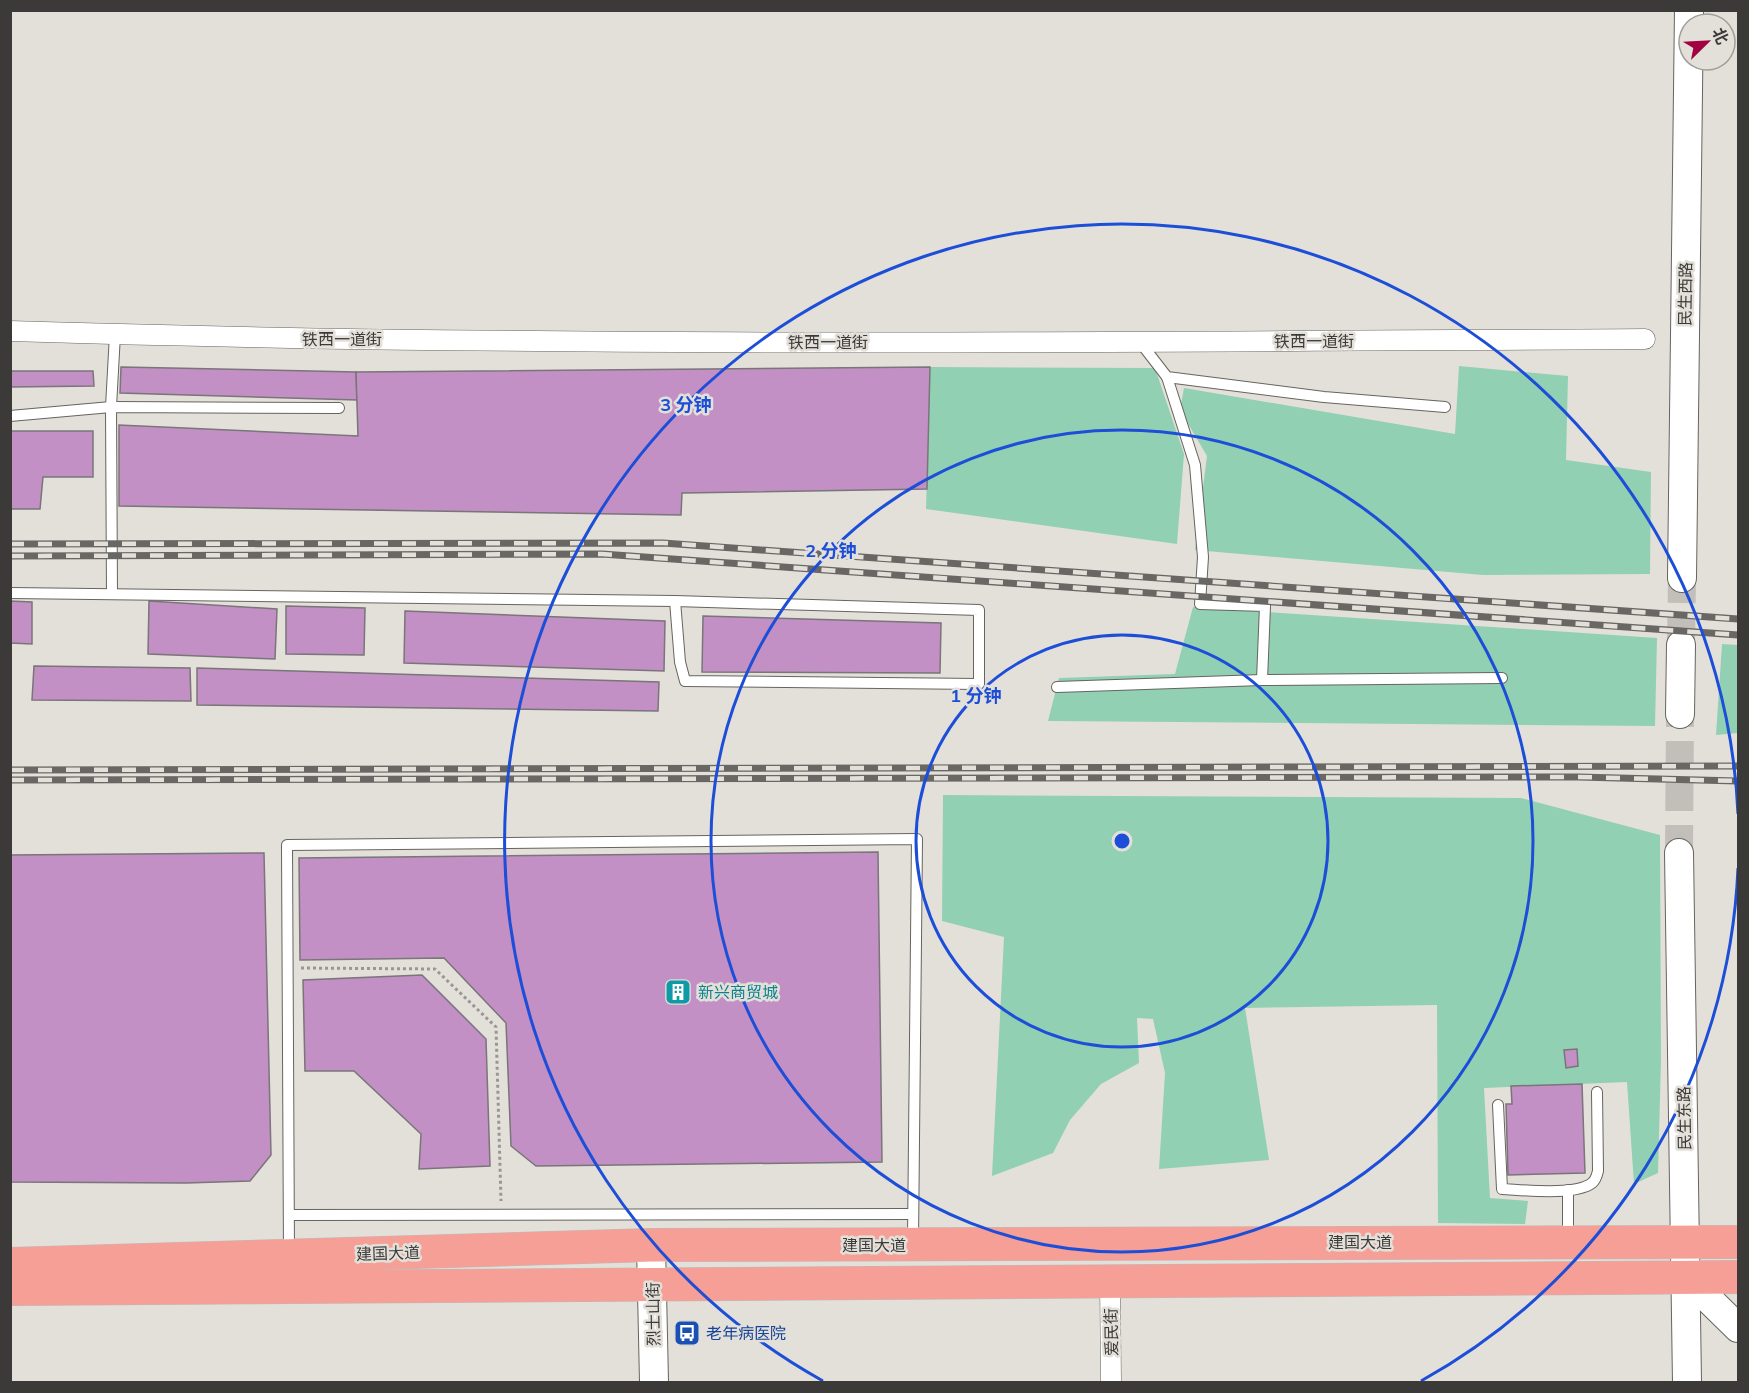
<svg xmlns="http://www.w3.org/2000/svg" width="1749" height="1393" viewBox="0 0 1749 1393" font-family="Mulish,'Noto Sans SC',sans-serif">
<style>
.green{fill:#91d0b3}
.building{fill:#c290c4;stroke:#797579;stroke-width:1.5}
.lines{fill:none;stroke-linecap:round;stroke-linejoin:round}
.secondary-tunnel{stroke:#c2bfba;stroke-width:28;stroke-dasharray:28 14;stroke-linecap:butt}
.lane-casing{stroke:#67645f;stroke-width:12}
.street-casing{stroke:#67645f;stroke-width:21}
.secondary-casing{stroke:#67645f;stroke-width:30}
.highway-casing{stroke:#bdbcbb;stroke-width:34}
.path{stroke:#999793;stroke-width:3;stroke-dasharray:3 3;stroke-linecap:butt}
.lane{stroke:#fff;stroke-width:10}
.street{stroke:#fff;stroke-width:20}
.secondary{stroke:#fff;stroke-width:28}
.highway{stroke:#f59f96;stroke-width:33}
.rail-casing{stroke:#696764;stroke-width:7}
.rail{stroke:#e3e0da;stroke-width:4.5;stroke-dasharray:14;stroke-linecap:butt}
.ring{fill:none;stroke:#1d4ed8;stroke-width:3}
.labels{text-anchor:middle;stroke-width:5;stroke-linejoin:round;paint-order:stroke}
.street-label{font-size:16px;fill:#3c3a38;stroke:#e3e0da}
.culture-label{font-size:16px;fill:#0d838f;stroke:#e3e0da;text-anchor:start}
.transit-label{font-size:16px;fill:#164399;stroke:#e3e0da;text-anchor:start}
.centre{fill:#1d4ed8;stroke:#e3e0da;stroke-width:3}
.ring-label{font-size:18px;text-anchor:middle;font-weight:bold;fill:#1d4ed8;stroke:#e3e0da;stroke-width:5;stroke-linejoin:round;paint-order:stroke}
</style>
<rect width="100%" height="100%" fill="#e3e0da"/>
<g class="green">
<path d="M1459,366L1568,376L1566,460L1651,472L1650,574L1483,575L1195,550L1207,456L1180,410L1184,388L1455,434Z"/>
<path d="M930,367L1155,368L1184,454L1177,544L926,509Z"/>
<path d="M1193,607L1657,638L1655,726L1048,721L1059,678L1175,674Z"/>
<path d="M1722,644L1738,645V733L1716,735Z"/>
<path d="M943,795L1521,798L1660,835L1661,1059L1658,1173L1634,1184L1627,1082L1484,1088L1490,1198L1528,1201L1525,1224L1438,1223L1437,1005L1245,1008L1269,1160L1159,1169L1165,1073L1153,1019L1137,1018L1139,1063L1101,1084L1070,1120L1053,1153L992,1176L1004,937L942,921Z"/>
</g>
<g class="building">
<path d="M121,367L356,372L357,400L120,393Z"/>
<path d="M930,367L927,489L682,493L681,515L119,506V425L358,436L356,372Z"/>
<path d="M10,371H93L94,386L10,387Z"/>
<path d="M10,431H93V477H43L40,509H10Z"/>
<path d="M10,601L32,602V644L10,643Z"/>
<path d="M149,601L277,609L275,659L148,654Z"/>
<path d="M286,606L365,608L364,655L286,654Z"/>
<path d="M405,611L665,621L664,671L404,663Z"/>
<path d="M703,616L941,623L940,673L702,672Z"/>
<path d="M34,666L190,668L191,701L32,700Z"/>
<path d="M197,668L659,682L658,711L197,705Z"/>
<path d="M878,852L882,1162L536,1166L511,1146L506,1023L444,958L300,960L299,858Z"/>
<path d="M264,853L271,1155L250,1181L186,1183L10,1182V855Z"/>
<path d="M422,975L486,1039L490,1166L419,1169L421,1134L354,1071H305L303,980Z"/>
<path d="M1577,1049L1578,1066L1566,1068L1564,1050Z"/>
<path d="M1582,1084L1585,1173L1508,1175L1506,1104H1512L1511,1086Z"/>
</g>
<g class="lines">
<g class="secondary-tunnel">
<path d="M1681,645L1682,578"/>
<path d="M1679,853L1680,714"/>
</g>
<g class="lane-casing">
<g id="lane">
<path d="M1140,342L1167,377L1324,397L1445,407"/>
<path d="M1167,377L1195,465L1203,557L1200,604L1265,606L1262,680"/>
<path d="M10,416L111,407L339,408"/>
<path d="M10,593L675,601L979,610V684L685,681L680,662L675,601"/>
<path d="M112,594L111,407L115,334"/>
<path d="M1057,687L1262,680L1502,678"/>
<path d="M1498,1105L1502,1189C1524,1190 1575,1196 1592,1183C1596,1180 1597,1175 1598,1171L1597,1092"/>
<path d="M289,1215L913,1214"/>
<path d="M1568,1238V1190"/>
<path d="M289,1253L287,845L917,839L913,1241"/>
</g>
</g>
<g class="street-casing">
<g id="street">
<path d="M10,331C555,348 1100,342 1645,339"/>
<path d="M1110,1281L1111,1382"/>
</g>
</g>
<g class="secondary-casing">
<g id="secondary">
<path d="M1682,578L1689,10"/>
<path d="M1680,714L1681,645"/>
<path d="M1679,853L1687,1382"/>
<path d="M651,1245L654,1382"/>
<path d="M1686,1277L1738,1328"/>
</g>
</g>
<g class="highway-casing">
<g id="highway">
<path d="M10,1264L651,1245L1738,1242"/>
<path d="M10,1289L1738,1277"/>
</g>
</g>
<path class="path" d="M301,968L435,969L496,1027L501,1201"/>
<use href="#lane" class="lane"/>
<use href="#street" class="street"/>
<use href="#secondary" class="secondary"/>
<use href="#highway" class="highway"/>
<g class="rail-casing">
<g id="rail">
<path d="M10,544L663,543L1738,619"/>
<path d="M10,556L602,554L1738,635"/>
<path d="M10,770L1738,766"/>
<path d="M10,780L1578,777L1738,781"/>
</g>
</g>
<use href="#rail" class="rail"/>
</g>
<g class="ring">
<circle cx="1122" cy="841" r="206"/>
<circle cx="1122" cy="841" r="411"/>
<path d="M1738 868A617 617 0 0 1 1421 1381M823 1381A617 617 0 1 1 1738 814"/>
</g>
<defs>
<g id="building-square" transform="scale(1.35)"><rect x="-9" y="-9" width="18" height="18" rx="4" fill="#0f9aa8" stroke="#e3e0da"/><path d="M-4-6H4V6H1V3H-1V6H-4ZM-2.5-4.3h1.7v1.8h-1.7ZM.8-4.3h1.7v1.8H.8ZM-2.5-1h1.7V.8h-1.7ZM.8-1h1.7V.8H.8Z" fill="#fff"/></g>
<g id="bus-square" transform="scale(1.35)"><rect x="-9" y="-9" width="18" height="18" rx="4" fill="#1a4fb4" stroke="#e3e0da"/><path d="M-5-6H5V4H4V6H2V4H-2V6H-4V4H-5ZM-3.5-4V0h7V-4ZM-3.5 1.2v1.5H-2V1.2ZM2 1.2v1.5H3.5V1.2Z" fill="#fff"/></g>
</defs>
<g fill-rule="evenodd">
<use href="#building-square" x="678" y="992"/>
<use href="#bus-square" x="687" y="1333"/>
</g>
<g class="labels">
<g class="street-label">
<text transform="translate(1685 294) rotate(-89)" y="6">民生西路</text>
<text x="342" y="345">铁西一道街</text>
<text x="1314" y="347">铁西一道街</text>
<text x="828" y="348">铁西一道街</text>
<text transform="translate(1684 1118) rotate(-91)" y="6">民生东路</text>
<text x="1360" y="1248">建国大道</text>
<text x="874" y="1251">建国大道</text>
<text transform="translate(388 1253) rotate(-2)" y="6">建国大道</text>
<text transform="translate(653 1314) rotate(-91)" y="6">烈士山街</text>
<text transform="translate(1111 1332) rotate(-91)" y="6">爱民街</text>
</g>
<g class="culture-label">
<text x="698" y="998">新兴商贸城</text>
</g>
<g class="transit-label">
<text x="706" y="1339">老年病医院</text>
</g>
</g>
<circle cx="1122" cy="841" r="9" class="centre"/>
<g class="ring-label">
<text x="686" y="411">3 分钟</text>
<text x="831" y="557">2 分钟</text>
<text x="976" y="702">1 分钟</text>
</g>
<rect width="1749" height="1393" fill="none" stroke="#3c3a38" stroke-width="24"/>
<g transform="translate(1707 42) rotate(66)"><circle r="28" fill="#e3e0da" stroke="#a09e99" stroke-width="1.5"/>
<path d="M0-4.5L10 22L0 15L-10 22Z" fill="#a10340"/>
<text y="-9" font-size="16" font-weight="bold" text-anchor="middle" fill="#3c3a38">北</text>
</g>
</svg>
